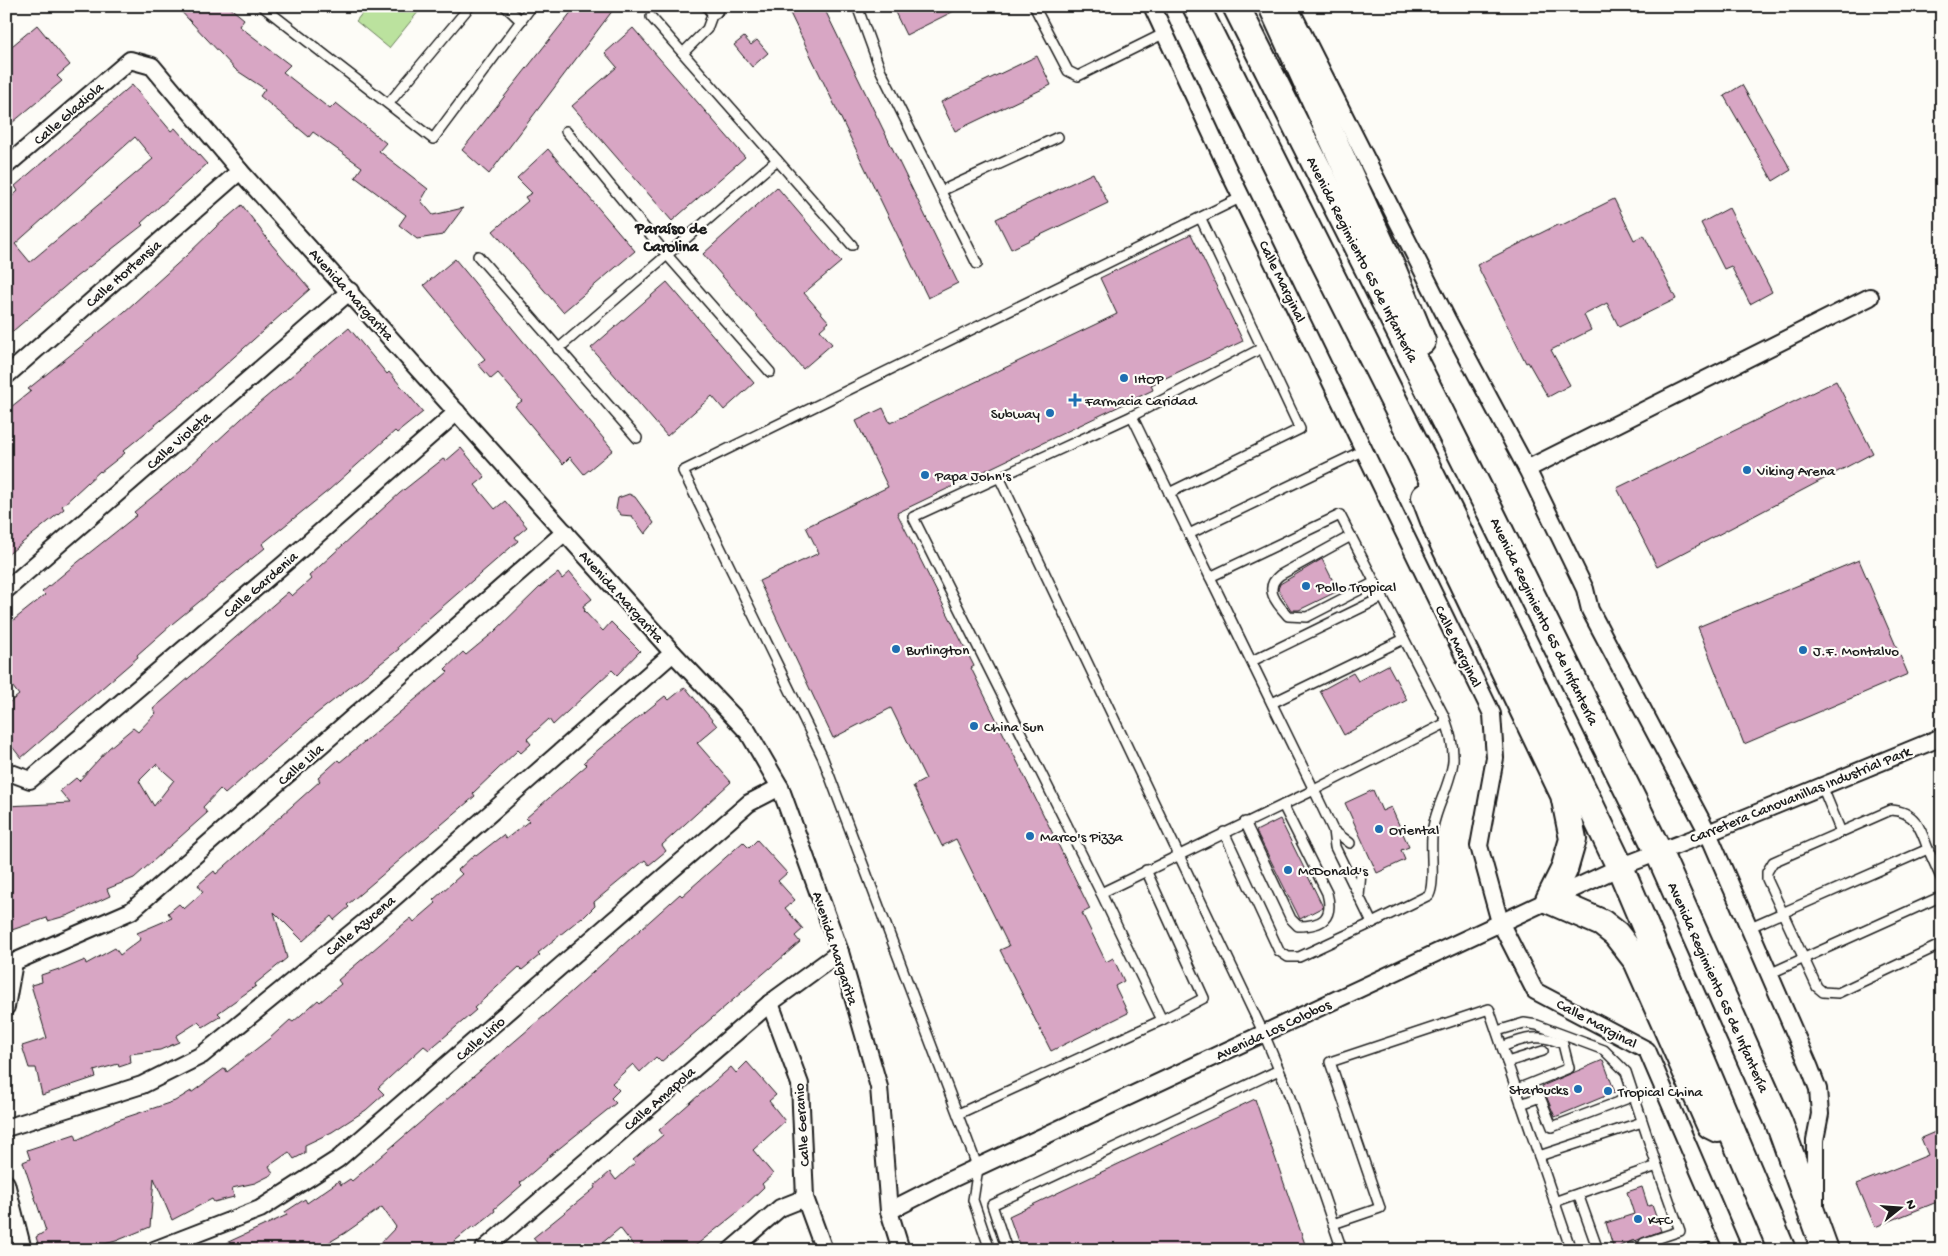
<svg xmlns="http://www.w3.org/2000/svg" width="1948" height="1256" viewBox="0 0 1948 1256" font-family="'Gochi Hand',sans-serif">
<style>
.green{fill:#bbe29e;stroke:#6c7f5d}
.building{fill:#d8a6c4;stroke:#1c1c1c;fill-rule:evenodd}
.lines{fill:none;stroke-linecap:round;stroke-linejoin:round}
.service-casing{stroke:#1c1c1c;stroke-width:12}
.minor-casing{stroke:#1c1c1c;stroke-width:20}
.primary-casing{stroke:#1c1c1c;stroke-width:30}
.service{stroke:#fdfcf7;stroke-width:9}
.minor{stroke:#fdfcf7;stroke-width:16}
.primary{stroke:#fdfcf7;stroke-width:26}
.poi-dot{fill:#1f6fb2;stroke:#fdfcf7;stroke-width:2}
.labels{text-anchor:middle;stroke-width:4.5;stroke-linejoin:round;paint-order:stroke}
.street-label{font-size:15px;fill:#1c1c1c;stroke:#fdfcf7}
.poi-label{font-size:15px;fill:#1c1c1c;stroke:#fdfcf7;text-anchor:start}
.neighbourhood-label{font-size:16px;font-weight:bold;fill:#1c1c1c;stroke:#fdfcf7}
</style>
<rect width="100%" height="100%" fill="#fdfcf7"/>
<filter id="ink" filterUnits="userSpaceOnUse"><feTurbulence type="fractalNoise" baseFrequency=".02" numOctaves="2"/><feDisplacementMap in="SourceGraphic" scale="10" xChannelSelector="R" yChannelSelector="G"/><feConvolveMatrix kernelMatrix="1 2 1 2 8 2 1 2 1" color-interpolation-filters="sRGB"/></filter>
<g filter="url(#ink)">
<path class="green" d="M368,6H423L389,48L356,21Z"/>
<g class="building">
<path d="M176,6H228L244,19L239,26L290,65L283,72L330,109L336,103L386,143L379,151L428,189L421,201L433,215L463,208L443,235L417,239L399,225L406,215L355,177L362,167L313,132L309,137L260,96L265,89L236,70Z"/>
<path d="M576,6H616L489,174L462,150Z"/>
<path d="M799,6H823L958,283L928,298L789,11Z"/>
<path d="M892,6H964L906,35Z"/>
<path d="M37,25L70,65L57,76L62,81L6,128V51Z"/>
<path d="M633,28L745,157L672,221L572,106L617,67L605,53Z"/>
<path d="M744,37L751,45L757,40L768,53L752,67L734,45Z"/>
<path d="M1037,56L1051,85L955,131L941,102Z"/>
<path d="M132,85L171,131L175,128L207,164L141,223L143,225L76,277L6,337V202L18,191L15,186ZM135,137L153,159L30,262L15,244Z"/>
<path d="M1742,85L1791,170L1773,181L1724,96Z"/>
<path d="M548,149L635,251L563,312L493,231L528,201L525,197L532,193L517,178Z"/>
<path d="M1093,173L1108,203L1011,249L996,219Z"/>
<path d="M777,187L841,262L804,293L829,322L820,330L832,344L803,369L703,254Z"/>
<path d="M1614,199L1634,240L1644,235L1676,299L1619,327L1607,303L1584,315L1591,330L1551,350L1570,385L1548,397L1528,362L1526,363L1477,265L1559,224L1560,226Z"/>
<path d="M242,205L272,245L310,289L187,399L123,451L125,453L101,472L100,471L62,506L64,509L6,556V411L31,391L28,389L124,312L186,256L216,227Z"/>
<path d="M1729,208L1772,292L1750,304L1731,266L1724,269L1701,223Z"/>
<path d="M1191,234L1243,341L1151,385L1153,390L897,513L974,666L971,668L1090,909L1082,913L1106,962L1113,958L1124,981L1115,986L1128,1013L1051,1051L1000,950L1009,946L956,839L942,846L913,786L926,779L891,708L833,738L759,581L819,553L806,527L888,487L856,421L883,408L890,423L1117,314L1100,278Z"/>
<path d="M455,259L613,450L584,474L570,457L563,464L515,406L522,401L498,373L491,379L478,364L485,359L424,285Z"/>
<path d="M667,282L754,383L724,410L712,396L667,436L591,348Z"/>
<path d="M349,328L387,374L389,372L423,412L397,433L395,431L329,490L262,544L265,548L172,624L137,655L138,657L21,758L6,739V705L19,695L6,678V626L45,595L42,592L78,562L137,515L134,512L189,467L253,408Z"/>
<path d="M1836,381L1873,453L1657,567L1617,488Z"/>
<path d="M461,448L485,477L475,485L495,509L505,501L527,527L515,537L518,541L427,620L398,647L399,649L316,714L225,794L220,789L203,807L207,813L134,878L107,889L110,896L69,915L48,921L47,918L6,932V806L70,803L60,791L76,778L79,781L109,748L133,728L138,732L156,713L153,709L288,592L292,596L311,579L309,576L400,493L443,459L446,461ZM156,764L174,780L154,806L139,781Z"/>
<path d="M629,494L635,497L654,523L645,534L632,516L621,515L616,509L618,498Z"/>
<path d="M1322,559L1338,591L1299,610H1291L1278,589L1280,584Z"/>
<path d="M1859,560L1908,674L1744,744L1698,627Z"/>
<path d="M570,572L592,599L583,606L585,610L584,611L603,631L611,622L640,651L617,675L612,670L553,725L549,719L527,739L531,744L521,753L518,750L473,793L475,796L347,905L349,907L334,920L331,916L303,941L274,912L287,958L255,984L256,986L218,1013L221,1016L203,1027L198,1022L176,1036L179,1042L160,1050L130,1054L131,1063L119,1067L118,1064L94,1071L96,1077L42,1095L36,1068H29L22,1046L47,1038L31,985L42,982L41,975L59,969V971L85,960L86,964L115,948L120,955L141,939L137,933L172,918L168,913L179,904L184,909L203,892L198,885L214,871L216,874L320,781L318,778L338,760L340,762L448,672L445,669L463,652L466,655L494,632L540,587L558,573L562,579Z"/>
<path d="M1388,665L1407,700L1344,735L1320,691L1353,673L1358,681Z"/>
<path d="M685,687L717,726L697,743L731,782L662,845L666,851L649,865L645,860L594,902L595,906L583,918L582,917L538,953L540,955L522,970L519,967L474,1008L476,1010L429,1050L424,1046L378,1088L384,1094L366,1110L332,1132L305,1145V1153L294,1159L289,1152L269,1166L273,1174L255,1183L232,1188L234,1197L214,1202L212,1199L172,1220L154,1178L150,1227L116,1241L81,1250H40L36,1237L46,1231L23,1162L30,1159L27,1150L75,1134L77,1140L115,1121L175,1101L191,1091V1093L225,1068L227,1072L269,1039L290,1020L293,1022L318,1000L320,1002L341,984L338,980L400,927L411,918L414,922L436,903L433,900L462,874L458,870L475,854L476,856L503,835L506,839L529,821L526,818L587,765L584,762L599,749L665,696L669,700Z"/>
<path d="M1373,790L1382,811L1391,807L1409,847L1401,850L1405,860L1377,873L1345,803Z"/>
<path d="M1280,819L1323,907L1300,919L1256,831Z"/>
<path d="M757,840L787,873L778,881L795,900L785,908L803,929L795,936L800,942L661,1062L656,1057L640,1072L633,1064L612,1083L619,1090L611,1098L616,1103L546,1159L547,1160L520,1183L522,1185L494,1209L495,1211L474,1228L473,1226L444,1250H374L396,1227L382,1207L345,1233L316,1250H211L287,1215L285,1212L305,1199L307,1203L339,1181L341,1185L350,1179L352,1181L544,1016L680,894L682,896L743,842L749,848Z"/>
<path d="M1603,1060L1615,1092L1555,1117L1542,1086Z"/>
<path d="M747,1062L776,1095L769,1101L785,1121L753,1150L773,1174L762,1184L764,1187L739,1211L690,1250H637L620,1228L594,1250H543L533,1238L595,1188L594,1186L610,1172L616,1180L635,1163L633,1160L663,1135L659,1130L731,1067L736,1073Z"/>
<path d="M1255,1099L1307,1250H1021L1009,1216Z"/>
<path d="M1942,1129V1200L1875,1227L1857,1184L1928,1155L1921,1138Z"/>
<path d="M1642,1187L1648,1206L1652,1205L1661,1231L1614,1249L1606,1223L1634,1214L1627,1192Z"/>
</g>
<g class="lines">
<g class="service-casing">
<g id="service">
<path d="M262,6L433,139L532,6"/>
<path d="M505,6L521,21"/>
<path d="M857,6L880,69L977,264"/>
<path d="M1034,6L1068,71L1078,76L1165,33"/>
<path d="M651,17L852,245"/>
<path d="M683,53L707,29L714,10"/>
<path d="M389,103L470,6"/>
<path d="M566,131L667,255L770,372"/>
<path d="M941,191L1058,137"/>
<path d="M478,256L637,438"/>
<path d="M558,349L777,160"/>
<path d="M1132,416L1189,534L1364,450"/>
<path d="M1000,479L1264,1034L1287,1089L1342,1250"/>
<path d="M1169,493L1300,429L1262,348"/>
<path d="M1351,536L1280,575C1263,588 1276,603 1288,616L1307,617L1375,582"/>
<path d="M1210,577L1340,515L1444,716C1449,730 1454,745 1453,761C1451,783 1437,805 1433,827C1429,846 1436,882 1429,895L1372,923L1335,847L1333,830L1314,790L1446,723"/>
<path d="M1252,661L1383,597"/>
<path d="M1272,703L1404,639"/>
<path d="M1822,786L1841,832"/>
<path d="M1245,822L1291,919L1298,926C1322,926 1334,919 1327,893L1283,805"/>
<path d="M1333,830L1350,843"/>
<path d="M1224,832L1279,951L1288,957H1299L1372,923"/>
<path d="M1928,849L1942,880"/>
<path d="M1146,870L1204,998L1162,1020"/>
<path d="M1101,893L1314,790L1189,534"/>
<path d="M1359,897L1361,872"/>
<path d="M1748,928L1928,849C1921,829 1915,811 1891,810L1773,862L1767,872V879L1817,987L1823,992L1838,993L1942,944"/>
<path d="M1769,974L1942,896"/>
<path d="M1497,1031L1524,1023L1537,1025L1604,1050L1626,1072L1657,1166"/>
<path d="M1502,1047C1524,1038 1541,1033 1563,1044L1569,1068L1517,1089"/>
<path d="M1507,1062L1543,1051"/>
<path d="M1521,1104L1540,1097L1552,1127L1634,1096"/>
<path d="M958,1114L1162,1020L1101,893L913,517L1132,416L1262,348L1201,219"/>
<path d="M1539,1156L1642,1122"/>
<path d="M1578,1194L1598,1250"/>
<path d="M1554,1202L1657,1166L1680,1231L1644,1243"/>
<path d="M1333,1224L1380,1208L1330,1062L1489,1009L1571,1250"/>
<path d="M990,1250L973,1200L978,1168L822,756L683,471L1242,197"/>
<path d="M1007,1250L992,1205L1279,1070"/>
<path d="M1624,1250L1634,1246"/>
<path d="M1702,1250L1708,1248L1715,1250"/>
</g>
</g>
<g class="minor-casing">
<g id="minor">
<path d="M711,6L714,10L716,6"/>
<path d="M1152,6L1232,178L1492,714L1495,758L1479,846L1500,922L1535,991L1647,1050L1733,1250"/>
<path d="M1289,6L1448,321L1527,469L1585,589L1590,610L1708,833L1810,1068L1818,1089L1820,1114L1815,1140V1205"/>
<path d="M6,166L130,60L152,66L240,171L673,653L748,732L780,787L840,952L879,1087L889,1211L901,1250"/>
<path d="M6,376L240,171"/>
<path d="M1527,469L1870,297"/>
<path d="M6,590L350,291"/>
<path d="M6,771L30,780L284,564L457,412"/>
<path d="M770,1003L800,1084L805,1198L824,1250"/>
<path d="M6,1007L14,962L131,911L565,532"/>
<path d="M6,1128L142,1085L202,1055L388,903L673,653"/>
<path d="M6,1183L23,1250"/>
<path d="M889,1211L952,1179L1620,867L1708,833L1942,737"/>
<path d="M154,1250L260,1209L338,1159L749,803L780,787"/>
<path d="M483,1250L770,1003L840,952"/>
<path d="M731,1250L780,1208L805,1198"/>
</g>
</g>
<g class="primary-casing">
<g id="primary">
<path d="M1196,6L1449,511L1620,867L1782,1250"/>
<path d="M1236,6L1490,511L1658,851L1779,1123L1825,1250"/>
<path d="M1272,6L1392,268L1422,341"/>
<path d="M1425,497L1439,534L1564,795L1573,839L1564,870L1549,900L1602,923L1616,934L1637,961L1710,1125L1718,1129"/>
</g>
</g>
<use href="#service" class="service"/>
<use href="#minor" class="minor"/>
<use href="#primary" class="primary"/>
</g>
</g>
<g class="poi-dot">
<circle cx="1124" cy="378" r="5"/>
<path d="M1072.5 392.5h5v5h5v5h-5v5h-5v-5h-5v-5h5z"/>
<circle cx="1050" cy="413" r="5"/>
<circle cx="1747" cy="470" r="5"/>
<circle cx="925" cy="475" r="5"/>
<circle cx="1306" cy="586" r="5"/>
<circle cx="896" cy="649" r="5"/>
<circle cx="1803" cy="650" r="5"/>
<circle cx="974" cy="726" r="5"/>
<circle cx="1379" cy="829" r="5"/>
<circle cx="1030" cy="836" r="5"/>
<circle cx="1288" cy="870" r="5"/>
<circle cx="1578" cy="1089" r="5"/>
<circle cx="1608" cy="1091" r="5"/>
<circle cx="1638" cy="1219" r="5"/>
</g>
<g class="labels">
<g class="street-label">
<text transform="translate(68 113) rotate(-41)" y="5">Calle Gladiola</text>
<text transform="translate(1363 259) rotate(63)" y="5">Avenida Regimiento 65 de Infantería</text>
<text transform="translate(123 273) rotate(-41)" y="5">Calle Hortensia</text>
<text transform="translate(1283 281) rotate(64)" y="5">Calle Marginal</text>
<text transform="translate(352 294) rotate(48)" y="5">Avenida Margarita</text>
<text transform="translate(178 440) rotate(-41)" y="5">Calle Violeta</text>
<text transform="translate(260 584) rotate(-41)" y="5">Calle Gardenia</text>
<text transform="translate(622 596) rotate(48)" y="5">Avenida Margarita</text>
<text transform="translate(1545 621) rotate(64)" y="5">Avenida Regimiento 65 de Infantería</text>
<text transform="translate(1459 646) rotate(64)" y="5">Calle Marginal</text>
<text transform="translate(300 764) rotate(-41)" y="5">Calle Lila</text>
<text transform="translate(1800 794) rotate(-22)" y="5">Carretera Canovanillas Industrial Park</text>
<text transform="translate(360 925) rotate(-40)" y="5">Calle Azucena</text>
<text transform="translate(836 948) rotate(72)" y="5">Avenida Margarita</text>
<text transform="translate(1719 987) rotate(66)" y="5">Avenida Regimiento 65 de Infantería</text>
<text transform="translate(1597 1023) rotate(28)" y="5">Calle Marginal</text>
<text transform="translate(1273 1029) rotate(-25)" y="5">Avenida Los Colobos</text>
<text transform="translate(480 1038) rotate(-41)" y="5">Calle Lirio</text>
<text transform="translate(659 1098) rotate(-41)" y="5">Calle Amapola</text>
<text transform="translate(801 1125) rotate(-94)" y="5">Calle Geranio</text>
</g>
<g class="poi-label">
<text x="1134" y="383">IHOP</text>
<text x="1085" y="405">Farmacia Caridad</text>
<text x="1040" y="418" text-anchor="end">Subway</text>
<text x="1757" y="475">Viking Arena</text>
<text x="935" y="480">Papa John's</text>
<text x="1316" y="591">Pollo Tropical</text>
<text x="906" y="654">Burlington</text>
<text x="1813" y="655">J.F. Montalvo</text>
<text x="984" y="731">China Sun</text>
<text x="1389" y="834">Oriental</text>
<text x="1040" y="841">Marco's Pizza</text>
<text x="1298" y="875">McDonald's</text>
<text x="1568" y="1094" text-anchor="end">Starbucks</text>
<text x="1618" y="1096">Tropical China</text>
<text x="1648" y="1224">KFC</text>
</g>
<g class="neighbourhood-label">
<text x="671" y="233">Paraíso de<tspan x="671" dy="18">Carolina</tspan></text>
</g>
</g>
<rect width="1948" height="1256" fill="none" stroke="#fdfcf7" stroke-width="25"/>
<rect x="12" y="12" width="1923" height="1231" fill="none" stroke="#1c1c1c" stroke-width="2" filter="url(#ink)"/>
<g transform="translate(1900 1208) rotate(73)" stroke="#fdfcf7" stroke-width="4" paint-order="stroke">
<path d="M0-4L9 19L0 12L-9 19Z" fill="#1c1c1c"/>
<text y="-8" font-size="14" font-weight="bold" text-anchor="middle" fill="#1c1c1c">N</text>
</g>
</svg>
